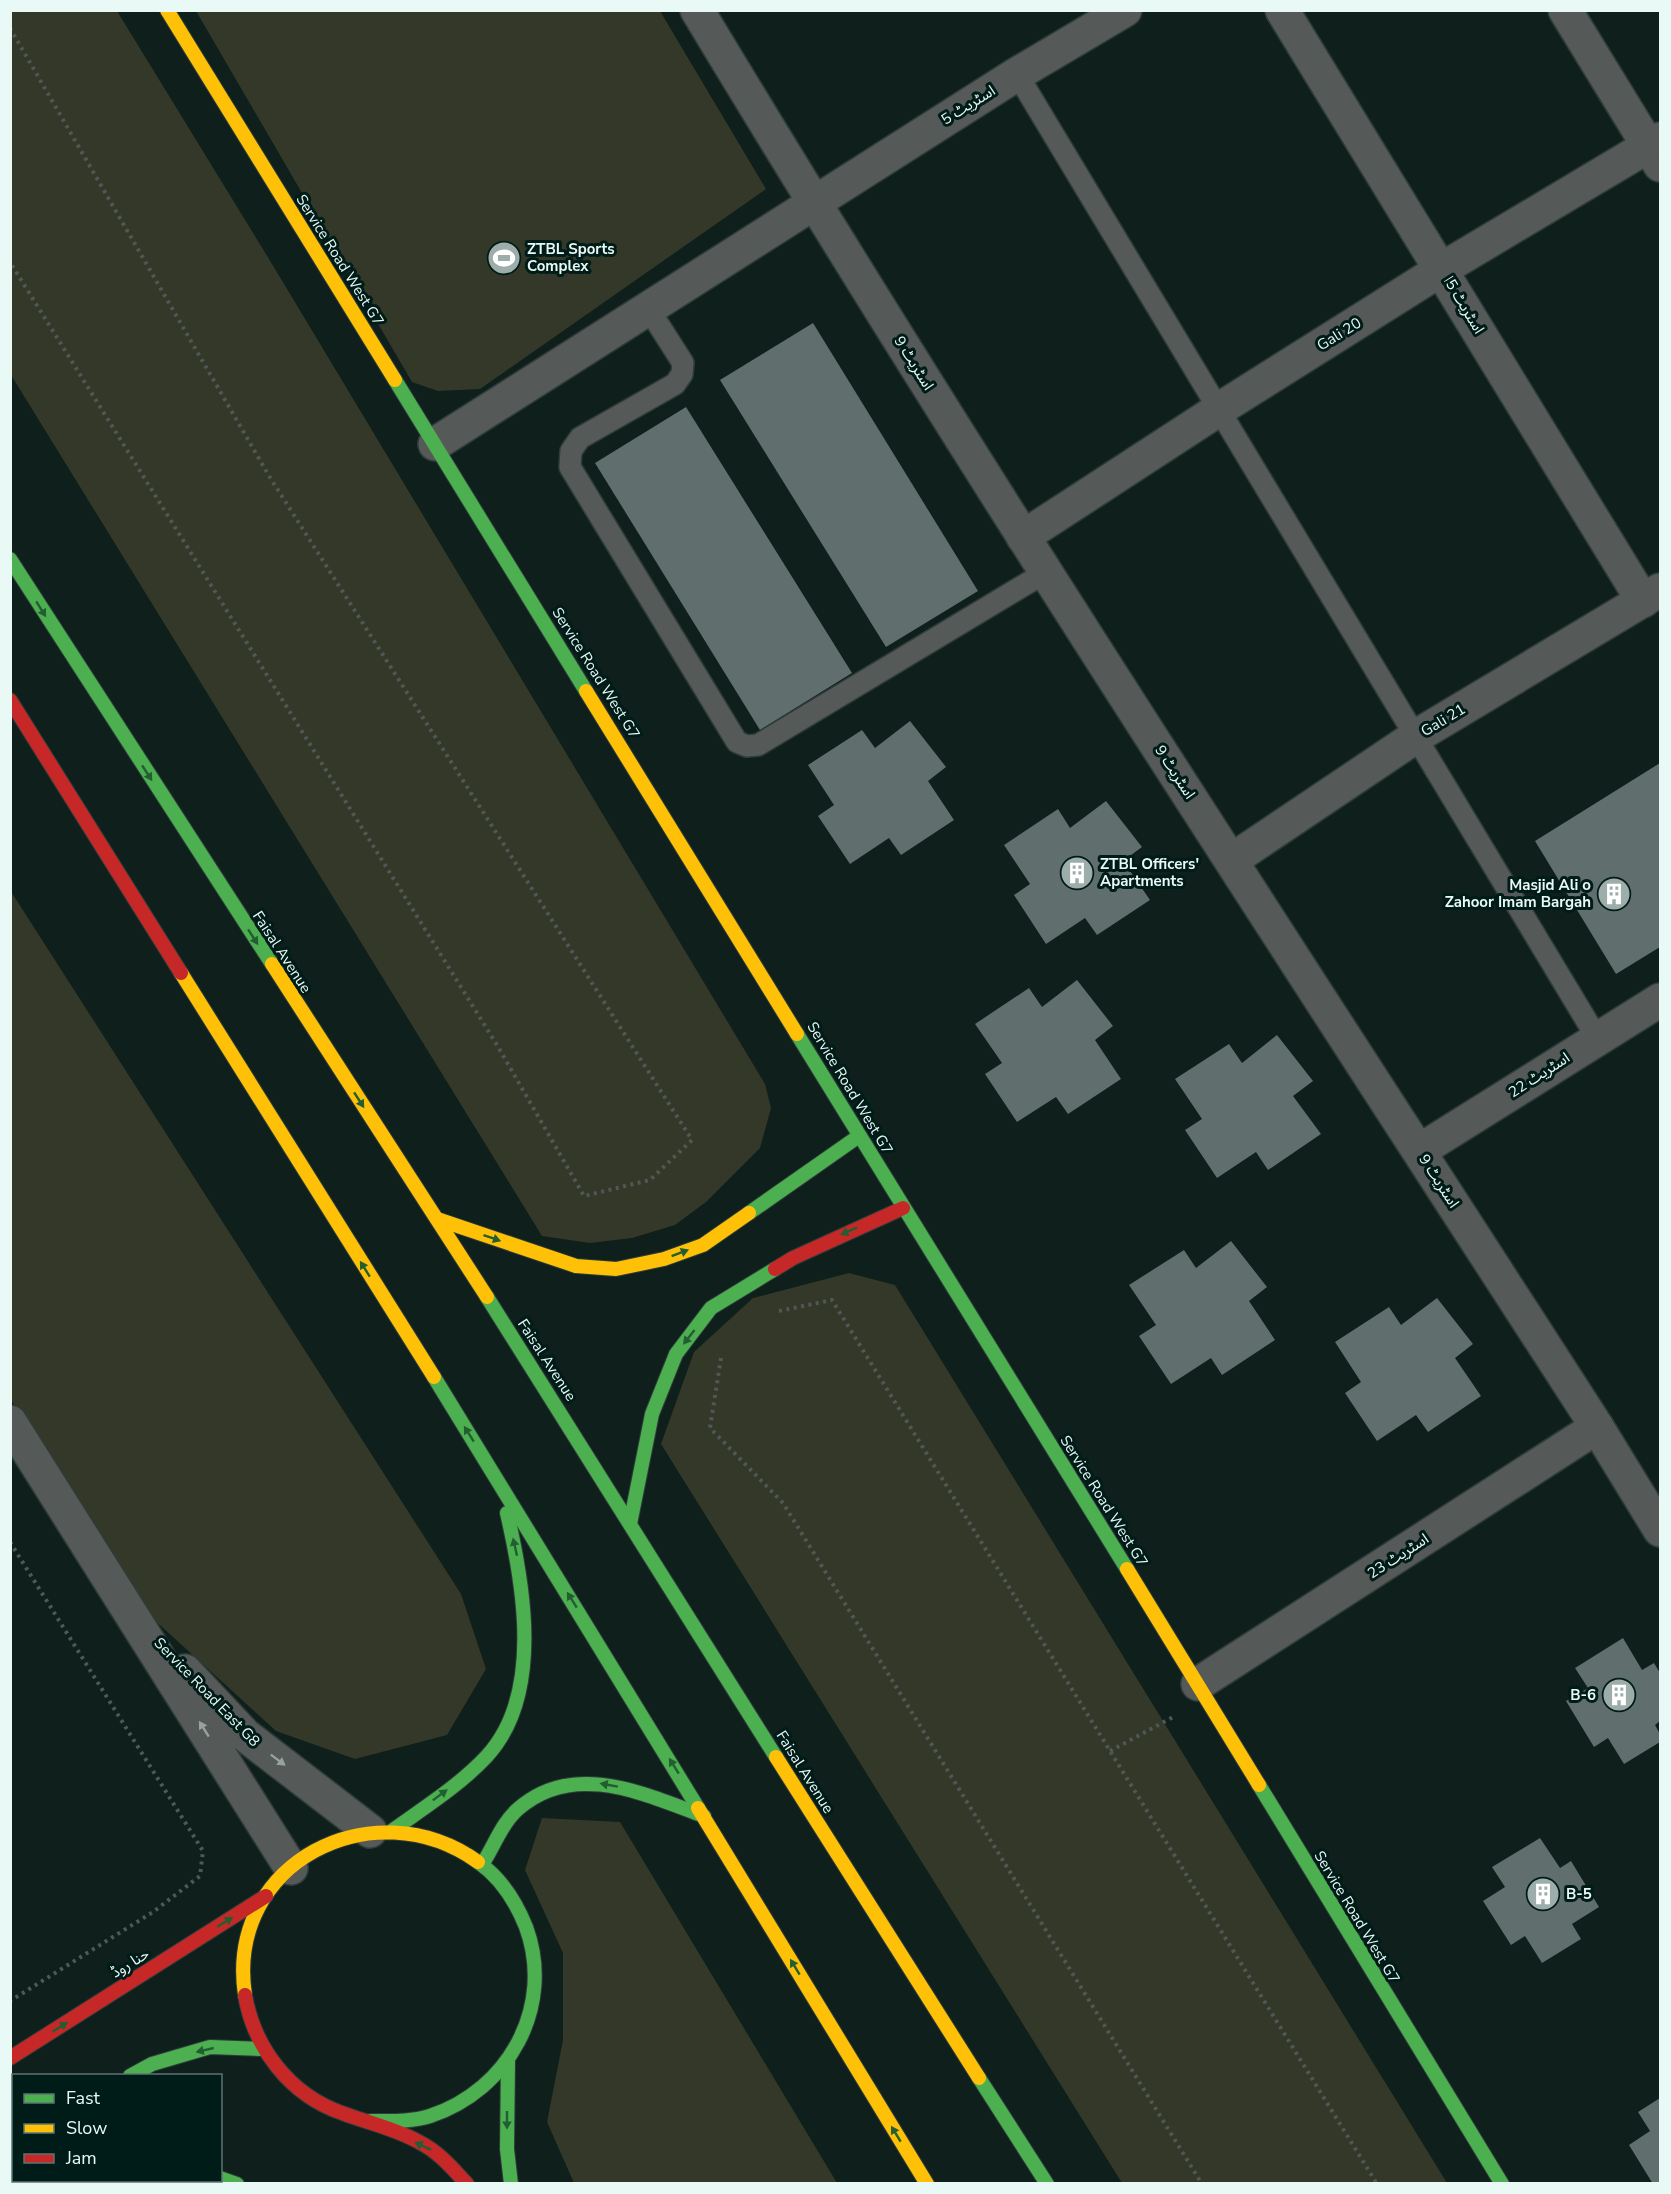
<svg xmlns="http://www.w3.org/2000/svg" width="1671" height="2194" viewBox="0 0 1671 2194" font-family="'Nunito Sans','Noto Sans Arabic',sans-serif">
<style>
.green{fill:#343828}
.building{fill:#606e6e}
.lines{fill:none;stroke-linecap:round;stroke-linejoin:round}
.lane-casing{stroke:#2e3c3a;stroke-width:24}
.street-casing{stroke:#2e3c3a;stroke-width:36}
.fast-casing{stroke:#2e3c3a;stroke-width:16}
.slow-casing{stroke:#2e3c3a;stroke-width:16}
.jam-casing{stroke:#2e3c3a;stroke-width:16}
.path{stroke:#505855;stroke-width:4;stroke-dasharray:3 4.5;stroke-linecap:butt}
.lane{stroke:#555a58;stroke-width:21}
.street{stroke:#555a58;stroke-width:33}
.fast{stroke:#4caf50;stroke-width:14}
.slow{stroke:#ffc107;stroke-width:14}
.jam{stroke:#c62828;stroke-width:14}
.oneway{fill:#225e31}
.oneway2{fill:#98a29f}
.labels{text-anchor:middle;stroke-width:6;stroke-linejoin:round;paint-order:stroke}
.street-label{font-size:15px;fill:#e9f9f6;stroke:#001c18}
.poi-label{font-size:15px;font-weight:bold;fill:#e9f9f6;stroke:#001c18;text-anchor:start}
</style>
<rect width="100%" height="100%" fill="#0e1f1c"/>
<g class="green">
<path d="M11,10L117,11L269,259L765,1084L771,1108L760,1148L706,1202L675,1225L632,1238L590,1243L542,1236L11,375Z"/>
<path d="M196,11H660L766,189L480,389L438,391L412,382Z"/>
<path d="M10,890L461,1594L486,1669L447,1735L355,1759L276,1731L138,1605L11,1400Z"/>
<path d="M849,1273L895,1285L1447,2183H1122L661,1444L694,1352L753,1298Z"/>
<path d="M542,1818L620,1822L837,2183H574L547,2122L563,2040V1953L525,1870Z"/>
</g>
<g class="building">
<path d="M813,323L978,591L886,647L720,380Z"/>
<path d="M686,407L852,673L760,730L595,463Z"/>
<path d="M910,721L946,767L928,781L954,820L901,855L889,838L850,864L818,816L834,805L808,765L862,730L875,748Z"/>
<path d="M1660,763V947L1616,974L1535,841Z"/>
<path d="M1106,801L1142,847L1123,861L1150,900L1097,935L1085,918L1046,944L1014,895L1030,884L1004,845L1058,809L1070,828Z"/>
<path d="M1077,980L1113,1026L1095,1040L1121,1079L1068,1114L1056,1097L1017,1122L985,1074L1002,1063L975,1024L1029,988L1042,1007Z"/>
<path d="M1277,1035L1313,1081L1293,1096L1321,1134L1268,1170L1256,1152L1217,1178L1185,1130L1202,1119L1175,1079L1229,1044L1242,1063Z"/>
<path d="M1231,1241L1267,1287L1249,1301L1275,1340L1222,1375L1211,1358L1171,1384L1139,1336L1156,1325L1129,1285L1184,1250L1196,1268Z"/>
<path d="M1437,1298L1473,1344L1455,1358L1481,1396L1428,1432L1416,1415L1377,1441L1345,1393L1361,1382L1335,1342L1389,1307L1401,1325Z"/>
<path d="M1623,1638L1642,1670L1654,1663L1660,1673V1721L1655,1725L1660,1734V1742L1624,1764L1608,1738L1594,1747L1566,1701L1588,1688L1575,1668Z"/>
<path d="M1540,1838L1560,1868L1571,1861L1599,1907L1572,1924L1581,1939L1542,1963L1525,1936L1511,1945L1483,1901L1505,1887L1492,1867Z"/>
<path d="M1660,2098V2184H1653L1629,2145L1650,2131L1638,2112Z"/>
</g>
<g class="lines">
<g class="lane-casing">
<g id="lane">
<path d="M1017,74L1597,1038"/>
<path d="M648,308L683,363L682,374L675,384L580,438L571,451L570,467L737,742L747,746L758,745L1046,572"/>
</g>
</g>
<g class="street-casing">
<g id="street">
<path d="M697,10C986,490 1294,957 1597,1427L1660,1530"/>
<path d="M1282,10L1643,601"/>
<path d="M1565,10L1660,165"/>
<path d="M435,444L1017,74L1125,10"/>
<path d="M1023,537L1218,410L1442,269L1660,139"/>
<path d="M1232,860L1415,737L1660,590"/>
<path d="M1419,1151L1660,1000"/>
<path d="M10,1422L291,1868"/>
<path d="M185,1671L245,1735L370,1831"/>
<path d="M1198,1684L1597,1427"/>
</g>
</g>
<g class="fast-casing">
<g id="fast">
<path d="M395,380L586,691"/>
<path d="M10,559L272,964"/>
<path d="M797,1034L1127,1569"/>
<path d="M749,1213L859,1136"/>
<path d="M487,1297L776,1757"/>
<path d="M434,1377L698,1808"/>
<path d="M630,1524L652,1414L676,1354L711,1308L775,1269"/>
<path d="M1259,1785L1502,2184"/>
<path d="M393,1830C425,1807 460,1785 487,1756C543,1695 524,1586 507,1513"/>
<path d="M483,1863C494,1846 502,1823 518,1809C574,1760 644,1794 704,1816"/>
<path d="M508,2061L507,2149L511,2184"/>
<path d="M130,2076L152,2064L210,2047L263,2049"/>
<path d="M979,2078L1047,2184"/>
<path d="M371,2121C391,2121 411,2122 430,2116C509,2090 555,2006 526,1927C516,1902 501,1878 478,1862"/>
<path d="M220,2178L237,2184"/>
</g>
</g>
<g class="slow-casing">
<g id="slow">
<path d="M167,10L395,380"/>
<path d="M586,691L797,1034"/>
<path d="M272,964L487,1297"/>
<path d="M181,973L434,1377"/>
<path d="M437,1219L576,1266L616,1269L664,1259L703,1245L749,1213"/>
<path d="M1127,1569L1259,1785"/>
<path d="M776,1757L979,2078"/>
<path d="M698,1808L927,2184"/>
<path d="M245,1995C225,1863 373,1787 478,1862"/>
<path d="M10,2136L14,2134"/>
</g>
</g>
<g class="jam-casing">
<g id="jam">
<path d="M10,700L181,973"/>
<path d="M775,1269L793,1258L903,1208"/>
<path d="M245,1995C254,2048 290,2095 342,2113C368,2123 394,2128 419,2142C439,2152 452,2168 467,2184"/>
<path d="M10,2058L266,1896"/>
</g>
</g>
<g class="path">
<path d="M10,28L269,476L692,1140L650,1180L584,1196L497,1045L10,262"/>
<path d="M779,1311L832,1300L1377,2184"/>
<path d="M721,1358L710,1428L783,1503L1202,2184"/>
<path d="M10,1542L203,1851L200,1876L153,1912L10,2001"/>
<path d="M1110,1751L1175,1716"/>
</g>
<use href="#lane" class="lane"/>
<use href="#street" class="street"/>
<use href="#fast" class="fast"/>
<use href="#slow" class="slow"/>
<use href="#jam" class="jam"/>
</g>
<defs><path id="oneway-solid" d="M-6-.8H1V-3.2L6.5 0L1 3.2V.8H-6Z" transform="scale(1.5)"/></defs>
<g class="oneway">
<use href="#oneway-solid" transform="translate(41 609) rotate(58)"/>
<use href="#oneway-solid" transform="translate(147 773) rotate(57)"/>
<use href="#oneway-solid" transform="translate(253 937) rotate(57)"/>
<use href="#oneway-solid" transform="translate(359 1100) rotate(57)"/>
<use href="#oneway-solid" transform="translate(849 1231) rotate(156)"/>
<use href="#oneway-solid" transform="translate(492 1238) rotate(19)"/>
<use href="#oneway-solid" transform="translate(680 1253) rotate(-21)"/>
<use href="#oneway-solid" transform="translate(365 1269) rotate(-122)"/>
<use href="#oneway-solid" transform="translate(689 1337) rotate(128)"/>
<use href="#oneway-solid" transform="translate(469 1434) rotate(-122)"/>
<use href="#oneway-solid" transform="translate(515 1547) rotate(-103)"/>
<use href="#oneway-solid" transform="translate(572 1600) rotate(-122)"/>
<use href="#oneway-solid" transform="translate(674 1766) rotate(-122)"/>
<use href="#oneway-solid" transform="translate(609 1785) rotate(-170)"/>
<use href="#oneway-solid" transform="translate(440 1795) rotate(-37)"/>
<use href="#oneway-solid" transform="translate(225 1922) rotate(-32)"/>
<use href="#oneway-solid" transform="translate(795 1967) rotate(-121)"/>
<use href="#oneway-solid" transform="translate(60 2027) rotate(-32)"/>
<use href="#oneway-solid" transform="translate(205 2050) rotate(167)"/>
<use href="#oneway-solid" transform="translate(507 2120) rotate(90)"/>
<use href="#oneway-solid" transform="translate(896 2134) rotate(-121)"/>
<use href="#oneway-solid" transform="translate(423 2146) rotate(-154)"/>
</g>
<g class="oneway2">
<use href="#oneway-solid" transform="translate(204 1729) rotate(-122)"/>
<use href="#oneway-solid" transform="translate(278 1760) rotate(37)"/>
</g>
<defs>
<g id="stadium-disc" transform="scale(1.725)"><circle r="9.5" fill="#9cadaa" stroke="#001c18"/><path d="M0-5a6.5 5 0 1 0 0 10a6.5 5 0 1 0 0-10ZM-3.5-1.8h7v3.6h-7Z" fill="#fff"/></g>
<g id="building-disc" transform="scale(1.725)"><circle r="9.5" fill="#9cadaa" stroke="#001c18"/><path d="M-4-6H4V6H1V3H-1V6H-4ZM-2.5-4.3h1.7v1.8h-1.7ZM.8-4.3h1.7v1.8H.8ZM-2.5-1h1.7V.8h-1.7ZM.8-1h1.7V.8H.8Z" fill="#fff"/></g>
</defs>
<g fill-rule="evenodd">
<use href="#stadium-disc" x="504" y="258"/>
<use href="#building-disc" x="1077" y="873"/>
<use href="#building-disc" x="1614" y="894"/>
<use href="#building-disc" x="1619" y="1695"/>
<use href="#building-disc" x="1543" y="1894"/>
</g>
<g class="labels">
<g class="street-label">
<text transform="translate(968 105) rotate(-32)" y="5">اسٹریٹ 5</text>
<text transform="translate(340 260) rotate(58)" y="5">Service Road West G7</text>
<text transform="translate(1464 305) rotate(59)" y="5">اسٹریٹ 5ا</text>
<text transform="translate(1339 334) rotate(-32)" y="5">Gali 20</text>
<text transform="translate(914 363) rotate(58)" y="5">اسٹریٹ 9</text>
<text transform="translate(596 673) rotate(58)" y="5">Service Road West G7</text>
<text transform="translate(1443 720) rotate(-31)" y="5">Gali 21</text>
<text transform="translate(1175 772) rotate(57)" y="5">اسٹریٹ 9</text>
<text transform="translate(282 952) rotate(57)" y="5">Faisal Avenue</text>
<text transform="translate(1539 1075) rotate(-33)" y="5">اسٹریٹ 22</text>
<text transform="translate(850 1088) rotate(59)" y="5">Service Road West G7</text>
<text transform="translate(1439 1181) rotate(57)" y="5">اسٹریٹ 9</text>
<text transform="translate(547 1360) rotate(57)" y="5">Faisal Avenue</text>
<text transform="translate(1104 1501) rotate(58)" y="5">Service Road West G7</text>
<text transform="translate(1398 1556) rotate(-33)" y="5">اسٹریٹ 23</text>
<text transform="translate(207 1692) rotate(46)" y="5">Service Road East G8</text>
<text transform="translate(805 1772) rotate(58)" y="5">Faisal Avenue</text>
<text transform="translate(1357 1917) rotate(59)" y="5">Service Road West G7</text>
<text transform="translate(130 1963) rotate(-32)" y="5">حنا روڈ</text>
</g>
<g class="poi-label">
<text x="527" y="254">ZTBL Sports<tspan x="527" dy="17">Complex</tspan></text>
<text x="1100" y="869">ZTBL Officers'<tspan x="1100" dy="17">Apartments</tspan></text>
<text x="1591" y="890" text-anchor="end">Masjid Ali o<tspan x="1591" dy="17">Zahoor Imam Bargah</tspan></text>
<text x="1596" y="1700" text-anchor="end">B-6</text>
<text x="1566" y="1899">B-5</text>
</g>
</g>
<rect width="1671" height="2194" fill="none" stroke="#e9f9f6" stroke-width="24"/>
<rect x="12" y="2074" width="210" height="108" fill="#001c18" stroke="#5d7471" stroke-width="1.5"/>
<rect x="24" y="2094" width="30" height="9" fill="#4caf50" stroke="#5d7471" stroke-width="1.5"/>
<text x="66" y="2104" font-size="18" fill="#e9f9f6">Fast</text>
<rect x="24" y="2124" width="30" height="9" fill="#ffc107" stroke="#5d7471" stroke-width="1.5"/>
<text x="66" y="2134" font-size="18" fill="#e9f9f6">Slow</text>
<rect x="24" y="2154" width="30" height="9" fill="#c62828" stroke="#5d7471" stroke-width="1.5"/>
<text x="66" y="2164" font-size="18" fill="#e9f9f6">Jam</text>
</svg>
